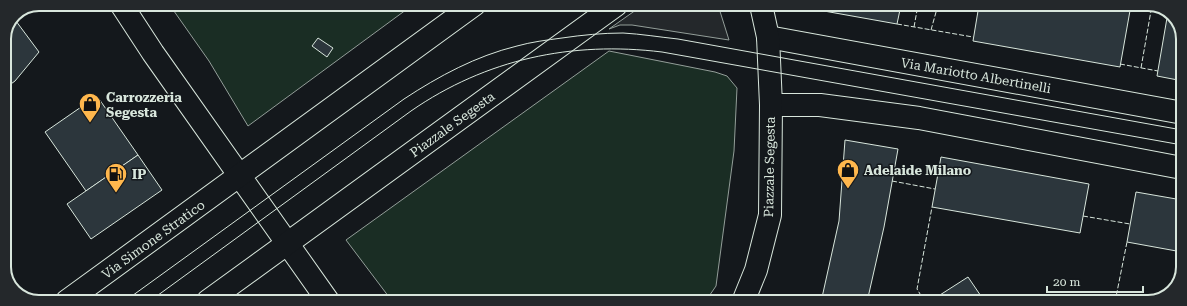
<svg xmlns="http://www.w3.org/2000/svg" width="1187" height="306" viewBox="0 0 1187 306" font-family="'Roboto Serif',serif">
<style>
.green{fill:#1a2d24;stroke:#939e99}
.parking{fill:#24282b;stroke:#939e99}
.building{fill:#2c363c;stroke:#d8e6dc}
.lines{fill:none;stroke-linecap:round;stroke-linejoin:round}
.minor-casing{stroke:#d8e6dc;stroke-width:24}
.major-casing{stroke:#d8e6dc;stroke-width:24}
.minor{stroke:#14181c;stroke-width:22}
.major{stroke:#14181c;stroke-width:22}
.tram{stroke:#d8e6dc;stroke-width:1}
.fence{stroke:#d8e6dc;stroke-width:1;stroke-dasharray:5 2;stroke-linecap:butt}
.labels{text-anchor:middle;stroke-width:3;stroke-linejoin:round;paint-order:stroke}
.street-label{font-size:13px;fill:#d8e6dc;stroke:#14181c}
.poi-label{font-size:13px;font-weight:bold;fill:#d8e6dc;stroke:#14181c;text-anchor:start}
.rim{fill:none;stroke:#d8e6dc;stroke-width:2}
</style>
<rect width="100%" height="100%" fill="#14181c"/>
<g class="green">
<path d="M169,4H414L248,126L209,61Z"/>
<path d="M609,51L715,72L727,76L737,88L734,151L716,286L705,302L392,301L346,240Z"/>
</g>
<path class="parking" d="M643,5H718L729,40L632,25H620L609,29Z"/>
<g class="building">
<path d="M823,5H901L897,24L824,11Z"/>
<path d="M979,5H1131L1120,67L973,41Z"/>
<path d="M1168,12L1174,16L1183,37V81L1157,76Z"/>
<path d="M13,17L39,52L15,81L4,89V39Z"/>
<path d="M318,38L333,48L327,57L312,46Z"/>
<path d="M97,96L138,155L86,191L45,132Z"/>
<path d="M845,140L898,149L884,227L867,302H821L839,221Z"/>
<path d="M138,155L162,190L91,239L67,204Z"/>
<path d="M941,157L1089,184L1080,233L932,207Z"/>
<path d="M1136,192L1182,200V252L1127,242Z"/>
<path d="M968,277L985,302H929Z"/>
</g>
<g class="lines">
<g class="minor-casing">
<g id="minor">
<path d="M121,4L153,53L328,301"/>
<path d="M768,37L1183,113"/>
<path d="M771,105H820L919,118L1182,168"/>
<path d="M743,302L756,270L770,215L771,105L768,37L761,5"/>
</g>
</g>
<g class="major-casing">
<g id="major">
<path d="M67,301L475,4"/>
<path d="M208,301L616,5"/>
</g>
</g>
<use href="#minor" class="minor"/>
<use href="#major" class="major"/>
<g class="tram">
<path d="M125,301L404,99C439,76 476,56 517,46C531,42 547,40 562,38C582,35 603,33 623,33C641,34 659,37 678,39L1182,130"/>
<path d="M150,301L411,111C486,59 572,41 662,52L1182,145"/>
</g>
<g class="fence">
<path d="M897,24L973,37"/>
<path d="M914,27L918,5"/>
<path d="M931,30L938,5"/>
<path d="M1120,64L1158,71"/>
<path d="M1141,68L1152,5"/>
<path d="M892,181L935,189"/>
<path d="M1083,216L1130,224"/>
<path d="M925,302L917,289L932,207"/>
<path d="M1115,302L1127,242"/>
</g>
</g>
<defs>
<g id="shop-pin" transform="scale(1.15)"><path d="M0 17L-7.5 6A9.5 9.5 0 1 1 7.5 6Z" fill="#ffb74d" stroke="#14181c"/><path d="M-5-2.5h2.3a2.7 3.5 0 0 1 5.4 0H5L5.5 6h-11ZM-1.5-2.5h3a1.5 2.3 0 0 0-3 0Z" fill="#111"/></g>
<g id="fuel-pin" transform="scale(1.15)"><path d="M0 17L-7.5 6A9.5 9.5 0 1 1 7.5 6Z" fill="#ffb74d" stroke="#14181c"/><path d="M-5.5-6h7V0h2V4h1.3V-2.5L3-4.5l.8-.8L6-3V5H2.5V1h-1V6h-7ZM-4.2-4.7v3.2H.2V-4.7Z" fill="#111"/></g>
</defs>
<g fill-rule="evenodd">
<use href="#shop-pin" x="90" y="104"/>
<use href="#shop-pin" x="848" y="170"/>
<use href="#fuel-pin" x="116" y="174"/>
</g>
<g class="labels">
<g class="street-label">
<text transform="translate(976 75) rotate(10)" y="5">Via Mariotto Albertinelli</text>
<text transform="translate(452 124) rotate(-36)" y="5">Piazzale Segesta</text>
<text transform="translate(769 167) rotate(-89)" y="5">Piazzale Segesta</text>
<text transform="translate(153 239) rotate(-36)" y="5">Via Simone Stratico</text>
</g>
<g class="poi-label">
<text x="106" y="102">Carrozzeria<tspan x="106" dy="15">Segesta</tspan></text>
<text x="864" y="175">Adelaide Milano</text>
<text x="132" y="179">IP</text>
</g>
</g>
<path d="M0 0H1187V306H0ZM39 11H1148A28 28 0 0 1 1176 39V267A28 28 0 0 1 1148 295H39A28 28 0 0 1 11 267V39A28 28 0 0 1 39 11Z" fill="#24282b" fill-rule="evenodd"/>
<path class="rim" d="M39 11H1148A28 28 0 0 1 1176 39V267A28 28 0 0 1 1148 295H39A28 28 0 0 1 11 267V39A28 28 0 0 1 39 11Z"/>
<path d="M1047 286v6h96v-6" fill="none" stroke="#d8e6dc" stroke-width="2"/>
<text x="1053" y="286" font-size="12" fill="#d8e6dc" stroke="#14181c" stroke-width="3" paint-order="stroke">20 m</text>
</svg>
